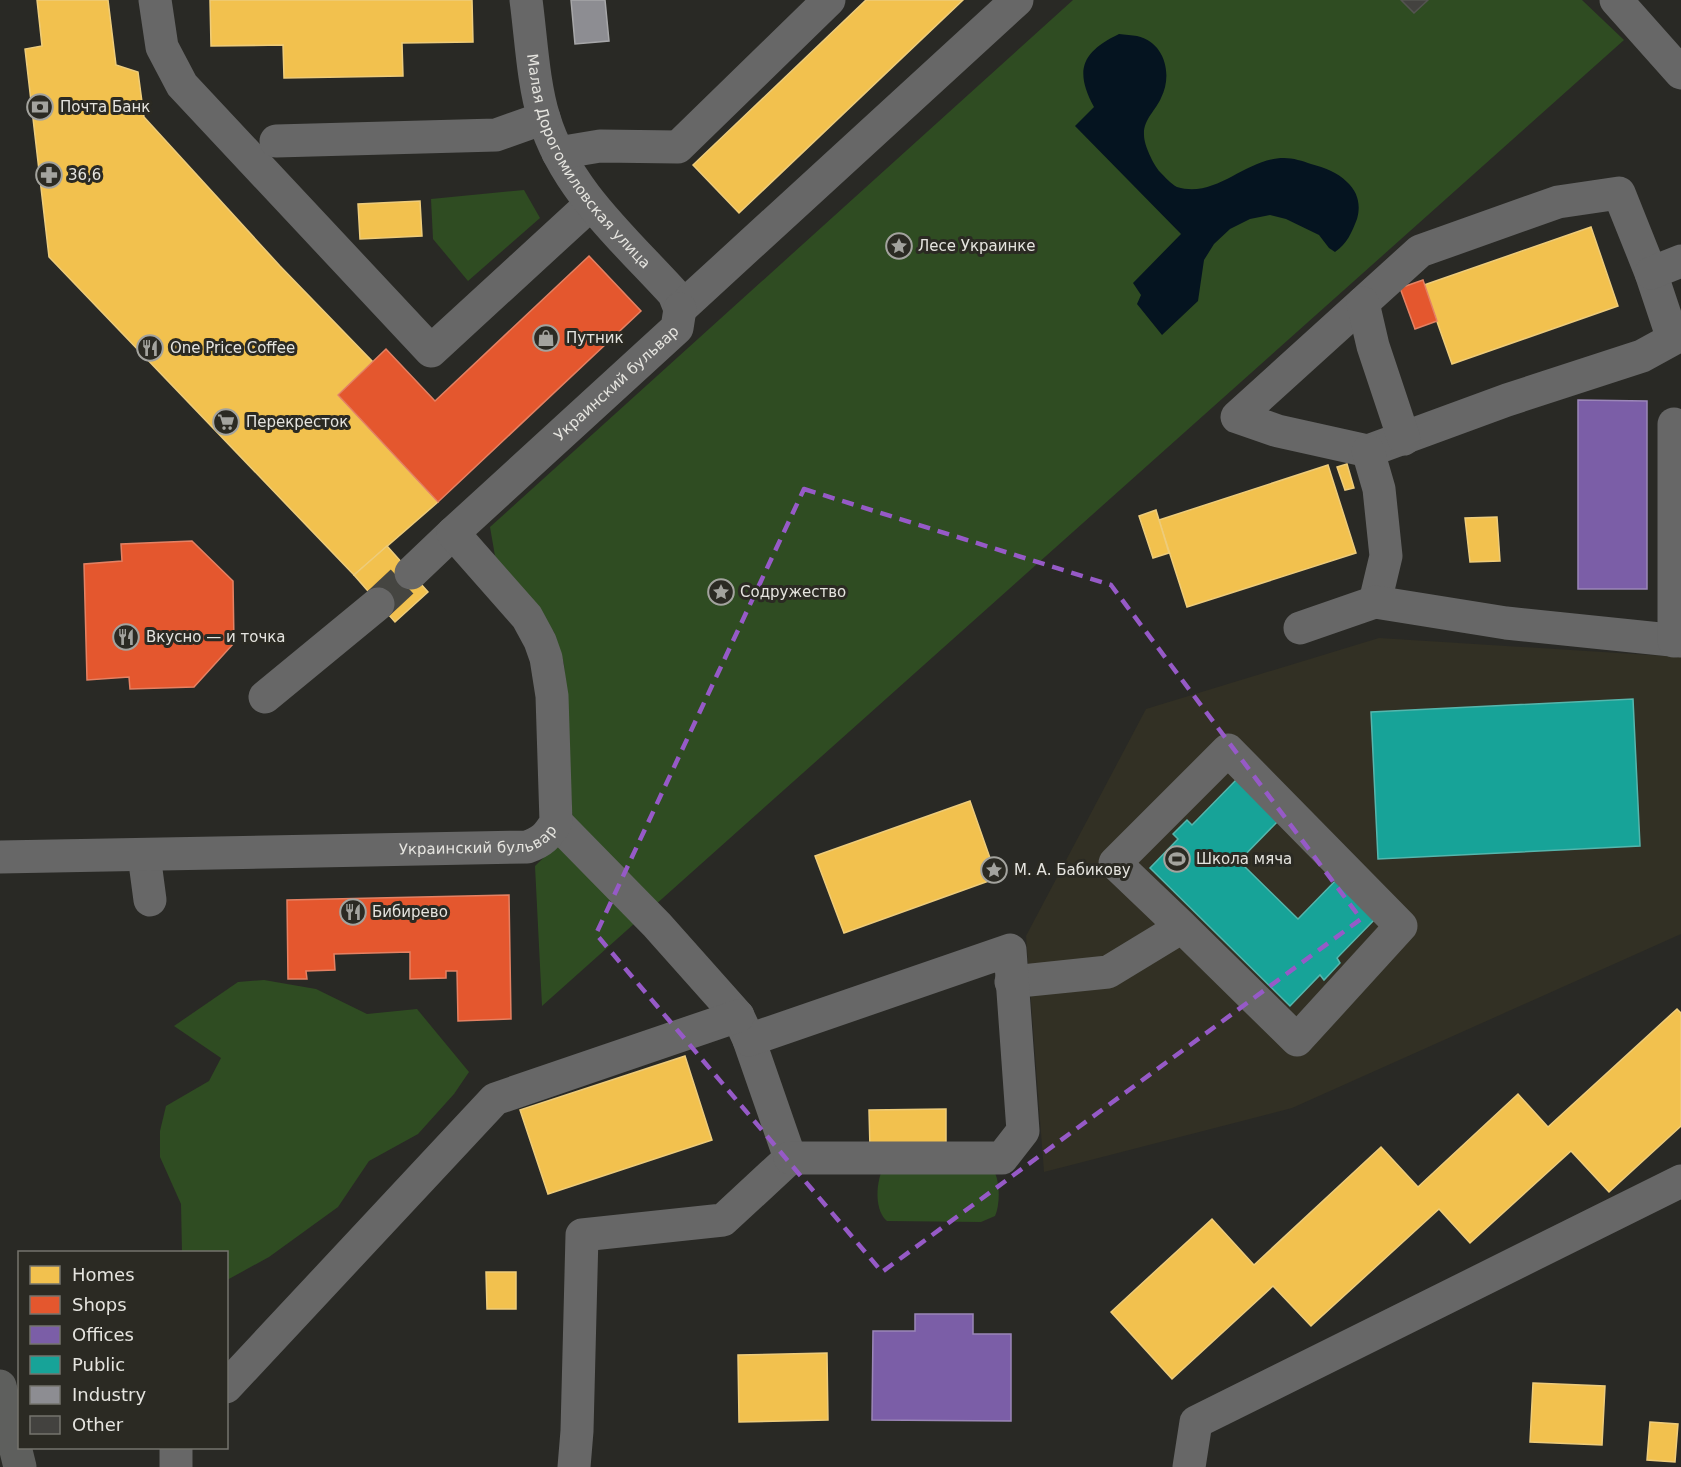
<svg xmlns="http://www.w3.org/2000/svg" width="1681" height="1467" viewBox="0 0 1681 1467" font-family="'DejaVu Sans',sans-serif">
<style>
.built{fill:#323024}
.green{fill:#2f4c22}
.water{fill:#051420}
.homes{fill:#f2c14e;stroke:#eecc7a;stroke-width:1.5}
.shops{fill:#e4572e;stroke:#e48163;stroke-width:1.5}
.offices{fill:#7b5ea7;stroke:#9b86b8;stroke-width:1.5}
.public{fill:#17a398;stroke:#55b6ad;stroke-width:1.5}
.industry{fill:#8d8d92;stroke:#a7a7a9;stroke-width:1.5}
.building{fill:#43423f;stroke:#545450;stroke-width:1.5}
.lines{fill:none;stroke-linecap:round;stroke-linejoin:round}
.minor-tunnel{stroke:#454541;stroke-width:33;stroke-dasharray:33 16;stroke-linecap:butt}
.minor{stroke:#676767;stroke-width:33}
.major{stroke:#5e5f5d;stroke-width:33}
.marked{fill:none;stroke:#965ac7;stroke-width:4.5;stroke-dasharray:12 8;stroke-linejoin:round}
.labels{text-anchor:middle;stroke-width:6;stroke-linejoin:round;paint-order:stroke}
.poi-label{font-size:15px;fill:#e5e4df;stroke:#2b2a23;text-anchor:start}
.street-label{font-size:15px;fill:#e5e4df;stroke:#2b2a23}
</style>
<rect width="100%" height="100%" fill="#292925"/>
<path class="built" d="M1379,638L1681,657V934L1292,1108L1044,1172L1026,936L1146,709Z"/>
<g class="green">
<path d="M1073,0H1582L1624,40L542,1006L535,866L573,829L564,664L554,632L495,556L490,527Z"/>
<path d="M524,190L540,218L468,281L433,239L431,199Z"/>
<path d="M264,980L316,989L367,1014L417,1009L469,1072L454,1094L418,1134L369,1161L338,1207L269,1257L227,1280L226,1252H182L181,1204L160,1157V1131L166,1106L209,1081L221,1058L174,1026L238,982Z"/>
<path d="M881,1173H995C1000,1184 1000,1205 995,1216L981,1222L887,1221C875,1211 876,1187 881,1173Z"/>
</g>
<path class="water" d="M1119,34C1125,35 1132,35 1137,36C1165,42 1173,75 1161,98C1156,110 1143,120 1144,135C1144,145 1153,164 1160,172C1165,177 1171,184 1177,187C1217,199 1245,158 1284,158C1293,158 1303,161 1311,164C1325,168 1337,172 1347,182C1358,192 1361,205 1357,219C1352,232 1347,244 1335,252L1329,248L1319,235L1286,219L1270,215L1250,219L1230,229L1214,244L1204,260L1198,301L1162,335L1137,304L1141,295L1133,283L1181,234L1075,126L1094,107C1074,70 1082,52 1119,34Z"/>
<g class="homes">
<path d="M37,0H108L116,65L138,72L144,117L280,266L373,362L338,395L438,502L354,575L49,257L25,49L42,46Z"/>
<path d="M210,0H472L473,42L402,43L403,76L284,78L283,45L211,46Z"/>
<path d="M866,0H963L739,213L693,165Z"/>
<path d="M420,201L422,236L360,239L358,204Z"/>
<path d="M1591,227L1618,306L1452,364L1424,285Z"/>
<path d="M1347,464L1354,488L1345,490L1337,467Z"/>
<path d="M1328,465L1356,553L1187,607L1159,520Z"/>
<path d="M1156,510L1169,553L1153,558L1139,516Z"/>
<path d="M1497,517L1500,561L1470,562L1465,518Z"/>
<path d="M387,546L428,592L395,622L354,575Z"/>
<path d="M970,801L997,878L844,933L815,856Z"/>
<path d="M1677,1009L1681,1013V1126L1609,1192L1571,1151L1470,1243L1439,1209L1311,1326L1273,1286L1172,1379L1111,1312L1212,1219L1254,1265L1381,1147L1418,1187L1518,1094L1548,1127Z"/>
<path d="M685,1056L712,1140L548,1194L520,1110Z"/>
<path d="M946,1109V1147L870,1148L869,1110Z"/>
<path d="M486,1272H516V1309H487Z"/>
<path d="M827,1353L828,1420L739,1422L738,1355Z"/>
<path d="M1533,1383L1605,1386L1602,1445L1530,1442Z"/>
<path d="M1650,1422L1678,1424L1675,1462L1647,1460Z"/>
</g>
<g class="shops">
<path d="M589,256L641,311L438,502L338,395L386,349L435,401Z"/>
<path d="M1423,280L1437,321L1415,329L1400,288Z"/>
<path d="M192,541L233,581L234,643L194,687L130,689L129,677L87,680L84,564L122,561L121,544Z"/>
<path d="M509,895L511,1019L458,1021L457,971H446V978L410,979V952L334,954L335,970L306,971L307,979H288L287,900Z"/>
</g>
<g class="offices">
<path d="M1578,400L1647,401V589H1578Z"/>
<path d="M915,1314H973V1334H1011V1421L872,1420L873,1331H915Z"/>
</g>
<g class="public">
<path d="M1633,699L1640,846L1378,859L1371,712Z"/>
<path d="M1237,779L1279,820L1239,861L1298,919L1337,879L1376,918L1337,958L1340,963L1324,980L1320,975L1290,1006L1150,868L1178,839L1173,834L1187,820L1192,825Z"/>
</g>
<path class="industry" d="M571,0H605L609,41L575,44Z"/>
<path class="building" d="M1401,0H1428L1414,13Z"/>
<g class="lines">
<path class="minor-tunnel" d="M378,604L411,573"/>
<g class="minor">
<path d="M155,0L162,47L182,85L431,351L591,204"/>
<path id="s1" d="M526,0C531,37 533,83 544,118C565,189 626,241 674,294L680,309"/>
<path d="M1616,0L1681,73"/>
<path d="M276,141L496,135L544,118"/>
<path d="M558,153L600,146L678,147L829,0"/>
<path d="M1619,193L1651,273L1673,339L1642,356L1507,400L1368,451L1278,431L1237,417L1420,251L1558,202Z"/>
<path d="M1651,273L1681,261"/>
<path d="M1363,303L1373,346L1404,439"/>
<path d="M680,309L1017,0"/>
<path d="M1368,451L1379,489L1386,556L1375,602"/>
<path d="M411,573L453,533"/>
<path d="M1300,628L1375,602L1506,623L1681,641"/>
<path d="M1674,641V424"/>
<path d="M265,697L378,604"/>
<path d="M556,822L657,925L738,1016L749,1040L790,1158L723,1220L582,1235L577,1431L574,1467"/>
<path d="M144,855L150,900"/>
<path id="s2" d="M0,857L527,847C542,842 548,836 556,822L552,696L546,658L540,641L527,617L453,533L677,328L680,309"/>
<path d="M1011,982L1108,972L1182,927L1297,1040L1401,926L1228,750L1115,863L1182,927"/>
<path d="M749,1040L1010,950L1023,1131L1002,1158H790"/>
<path d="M226,1387L495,1099L738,1016"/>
<path d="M176,1467V1448"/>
<path d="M1189,1467L1196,1422L1681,1181"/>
</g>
<path class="major" d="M0,1386L20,1467"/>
</g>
<path class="marked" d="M804,489L1111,585L1361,919L882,1272L596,934Z"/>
<defs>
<g id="bank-ring" transform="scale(1.35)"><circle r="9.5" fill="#2b2a23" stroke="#a3a39e" stroke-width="1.5"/><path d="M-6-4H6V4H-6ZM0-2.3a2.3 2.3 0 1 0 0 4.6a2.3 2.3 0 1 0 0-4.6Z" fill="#a3a39e"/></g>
<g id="pharmacy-ring" transform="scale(1.35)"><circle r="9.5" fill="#2b2a23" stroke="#a3a39e" stroke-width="1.5"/><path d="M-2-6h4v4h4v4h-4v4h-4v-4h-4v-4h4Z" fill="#a3a39e"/></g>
<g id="sight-ring" transform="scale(1.35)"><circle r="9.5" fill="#2b2a23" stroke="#a3a39e" stroke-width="1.5"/><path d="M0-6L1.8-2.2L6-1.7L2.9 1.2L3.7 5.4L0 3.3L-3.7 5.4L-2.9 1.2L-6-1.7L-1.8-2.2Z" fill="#a3a39e"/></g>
<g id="shop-ring" transform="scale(1.35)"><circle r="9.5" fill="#2b2a23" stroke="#a3a39e" stroke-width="1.5"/><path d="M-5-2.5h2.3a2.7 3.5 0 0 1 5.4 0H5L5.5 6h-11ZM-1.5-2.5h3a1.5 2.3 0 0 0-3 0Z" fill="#a3a39e"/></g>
<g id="restaurant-ring" transform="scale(1.35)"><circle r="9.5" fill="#2b2a23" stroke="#a3a39e" stroke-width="1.5"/><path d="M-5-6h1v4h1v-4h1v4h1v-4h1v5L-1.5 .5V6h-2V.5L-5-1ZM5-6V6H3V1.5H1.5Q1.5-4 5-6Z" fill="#a3a39e"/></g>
<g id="supermarket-ring" transform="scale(1.35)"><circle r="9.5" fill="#2b2a23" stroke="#a3a39e" stroke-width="1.5"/><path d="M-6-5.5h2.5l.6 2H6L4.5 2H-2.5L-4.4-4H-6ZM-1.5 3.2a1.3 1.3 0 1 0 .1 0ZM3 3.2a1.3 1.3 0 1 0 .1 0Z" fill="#a3a39e"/></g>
<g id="stadium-ring" transform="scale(1.35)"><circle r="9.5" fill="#2b2a23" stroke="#a3a39e" stroke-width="1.5"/><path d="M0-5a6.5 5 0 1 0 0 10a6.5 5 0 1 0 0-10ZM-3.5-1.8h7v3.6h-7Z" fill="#a3a39e"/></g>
</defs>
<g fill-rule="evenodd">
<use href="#bank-ring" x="40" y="107"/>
<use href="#pharmacy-ring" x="49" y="175"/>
<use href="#sight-ring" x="899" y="246"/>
<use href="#shop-ring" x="546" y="338"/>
<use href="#restaurant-ring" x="150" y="348"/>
<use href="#supermarket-ring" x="226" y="422"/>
<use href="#sight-ring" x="721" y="592"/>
<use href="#restaurant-ring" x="126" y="637"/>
<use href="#stadium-ring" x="1177" y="859"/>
<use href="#sight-ring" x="994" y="870"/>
<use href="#restaurant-ring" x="353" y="912"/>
</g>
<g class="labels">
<g class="poi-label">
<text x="60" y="112">Почта Банк</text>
<text x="68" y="180">36,6</text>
<text x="918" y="251">Лесе Украинке</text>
<text x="566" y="343">Путник</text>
<text x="170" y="353">One Price Coffee</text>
<text x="246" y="427">Перекресток</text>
<text x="740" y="597">Содружество</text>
<text x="146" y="642">Вкусно — и точка</text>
<text x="1196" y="864">Школа мяча</text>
<text x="1014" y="875">М. А. Бабикову</text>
<text x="372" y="917">Бибирево</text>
</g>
<g class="street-label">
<text dy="5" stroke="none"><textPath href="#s1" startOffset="178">Малая Дорогомиловская улица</textPath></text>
<text dy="5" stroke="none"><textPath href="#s2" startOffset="1110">Украинский бульвар</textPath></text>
<text dy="5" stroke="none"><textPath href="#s2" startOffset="480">Украинский бульвар</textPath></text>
</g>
</g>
<rect x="18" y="1251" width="210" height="198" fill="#2b2a23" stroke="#75746e" stroke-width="1.5"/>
<rect x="30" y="1266" width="30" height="18" fill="#f2c14e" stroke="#75746e" stroke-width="1.5"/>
<text x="72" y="1281" font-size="18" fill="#e5e4df">Homes</text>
<rect x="30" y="1296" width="30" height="18" fill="#e4572e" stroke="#75746e" stroke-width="1.5"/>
<text x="72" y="1311" font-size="18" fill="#e5e4df">Shops</text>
<rect x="30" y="1326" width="30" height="18" fill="#7b5ea7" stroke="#75746e" stroke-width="1.5"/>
<text x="72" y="1341" font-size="18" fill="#e5e4df">Offices</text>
<rect x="30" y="1356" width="30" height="18" fill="#17a398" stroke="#75746e" stroke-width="1.5"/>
<text x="72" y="1371" font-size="18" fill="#e5e4df">Public</text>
<rect x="30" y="1386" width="30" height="18" fill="#8d8d92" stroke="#75746e" stroke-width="1.5"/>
<text x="72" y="1401" font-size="18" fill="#e5e4df">Industry</text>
<rect x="30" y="1416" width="30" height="18" fill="#43423f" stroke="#75746e" stroke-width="1.5"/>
<text x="72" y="1431" font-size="18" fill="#e5e4df">Other</text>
</svg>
